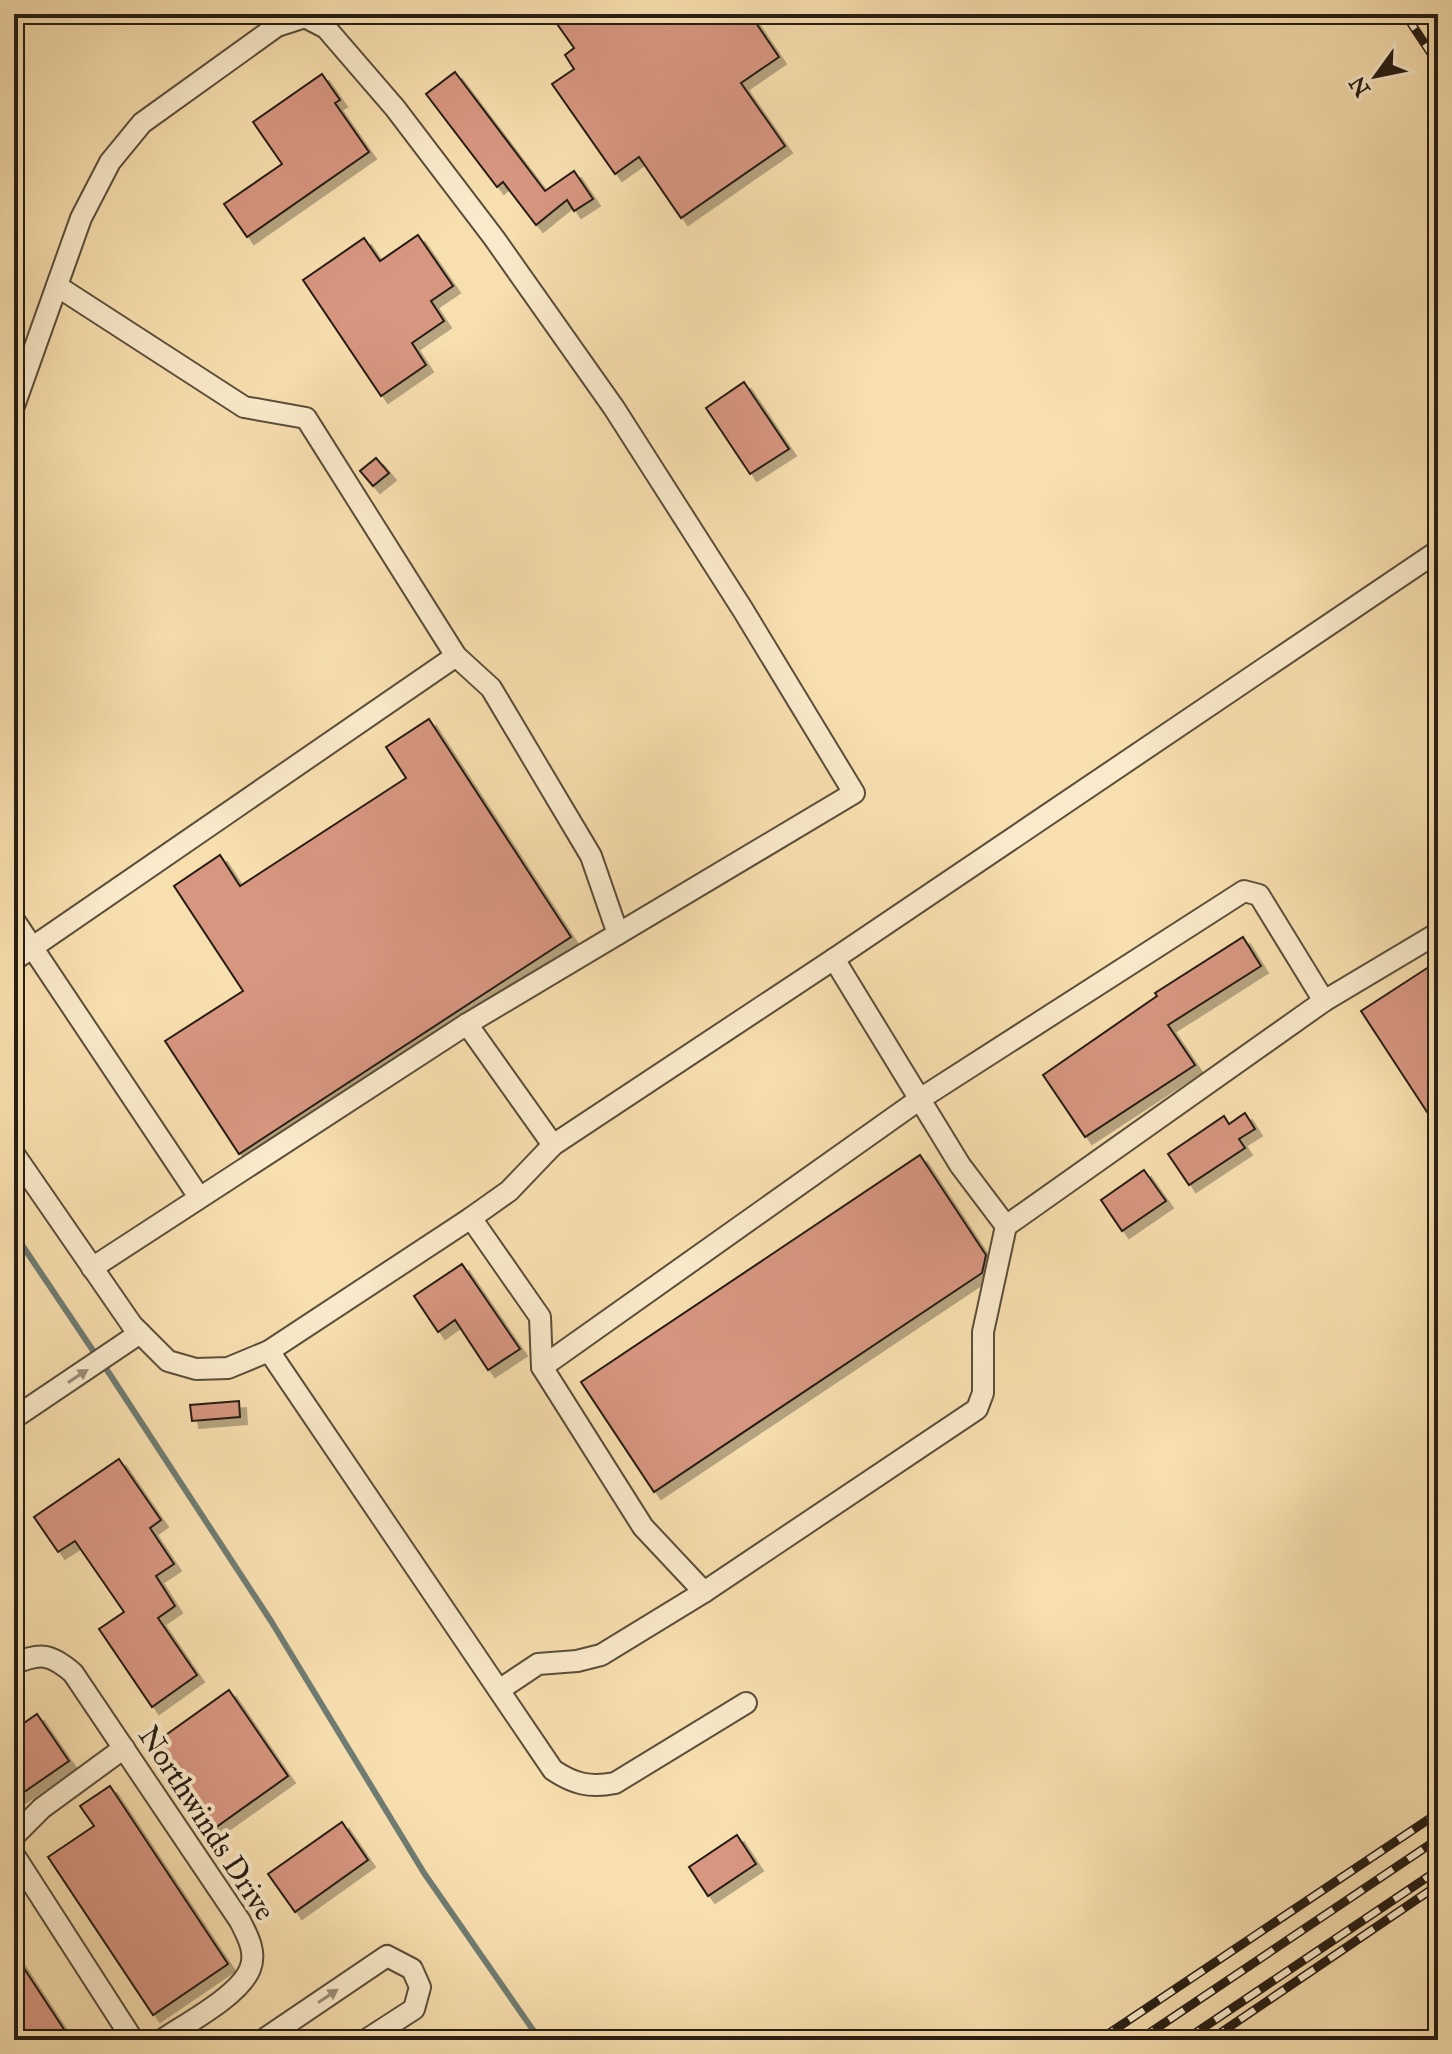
<svg xmlns="http://www.w3.org/2000/svg" width="1452" height="2054" viewBox="0 0 1452 2054" font-family="'IM FELL Great Primer',serif">
<style>
.lines{fill:none;stroke-linecap:round;stroke-linejoin:round}
.stream{stroke:#6f7c72;stroke-width:6}
.building{fill:#d79680;stroke:#261d13;stroke-width:2;filter:url(#shadow)}
.minor-casing{stroke:#5a4e3a;stroke-width:24}
.minor{stroke:#faeacb;stroke-width:20}
.rail-casing{stroke:#261d13;stroke-width:9}
.rail{stroke:#faeacb;stroke-width:6;stroke-dasharray:18;stroke-linecap:butt}
.oneway{fill:#9b8e78}
.labels{text-anchor:middle;stroke-width:8;stroke-linejoin:round;paint-order:stroke}
.street-label{font-size:30px;fill:#261d13;stroke:#faeacb}
</style>
<defs>
<filter id="shadow"><feDropShadow dx="7" dy="7" stdDeviation="0" flood-color="#0004"/></filter>
</defs>
<rect width="100%" height="100%" fill="#f8dfaf"/>
<filter id="stains"><feTurbulence type="fractalNoise" baseFrequency=".0025" numOctaves="4"/><feColorMatrix values="0 0 0 0 .2 0 0 0 0 .09 0 0 0 0 .02 0 0 0 .5 -.17"/></filter>
<radialGradient id="worn" r=".72"><stop offset=".6" stop-color="#630" stop-opacity="0"/><stop offset="1" stop-color="#630" stop-opacity=".3"/></radialGradient>
<g class="lines">
<g class="stream">
<path d="M14,1233L94,1352"/>
<path d="M107,1370L271,1621L424,1873L540,2040"/>
</g>
</g>
<g class="building">
<path d="M550,14H750L779,57L741,83L785,146L681,218L639,157L615,174L552,84L574,69L565,55L574,48Z"/>
<path d="M455,72L545,191L574,171L593,199L574,211L567,200L536,225L503,182L497,187L426,94Z"/>
<path d="M322,74L340,100L335,103L369,152L247,237L224,204L282,164L253,122Z"/>
<path d="M418,235L453,286L431,301L444,321L412,343L426,365L381,396L303,280L364,238L380,261Z"/>
<path d="M744,382L789,449L750,474L706,408Z"/>
<path d="M376,458L389,473L373,486L360,471Z"/>
<path d="M429,719L571,937L239,1154L165,1041L243,991L174,886L220,855L240,886L406,778L386,747Z"/>
<path d="M1243,937L1261,966L1168,1025L1195,1065L1085,1137L1043,1075L1157,996L1155,993Z"/>
<path d="M1438,961V1105L1427,1112L1361,1011Z"/>
<path d="M1245,1113L1255,1129L1239,1139L1245,1148L1189,1185L1168,1154L1224,1116L1229,1124Z"/>
<path d="M920,1155L986,1255L982,1273L654,1492L581,1382Z"/>
<path d="M1144,1170L1166,1201L1122,1231L1101,1200Z"/>
<path d="M462,1264L520,1349L488,1370L455,1320L438,1332L414,1296Z"/>
<path d="M239,1401L240,1417L192,1421L190,1405Z"/>
<path d="M119,1459L161,1520L150,1528L174,1564L156,1576L175,1606L158,1618L197,1675L152,1707L99,1629L124,1612L75,1541L58,1552L34,1517Z"/>
<path d="M229,1690L288,1776L215,1828L156,1742Z"/>
<path d="M37,1714L69,1761L14,1799V1730Z"/>
<path d="M110,1786L228,1964L153,2015L48,1857L94,1826L80,1806Z"/>
<path d="M342,1822L368,1860L295,1912L268,1874Z"/>
<path d="M737,1835L756,1864L708,1896L689,1867Z"/>
<path d="M14,1953L71,2040H14Z"/>
</g>
<g class="lines">
<g class="minor-casing">
<g id="minor">
<path d="M14,406L81,218L110,162L142,123L277,26L305,17L326,28L395,108L494,238L614,408L743,610L854,793L467,1024L92,1268"/>
<path d="M456,656L491,688L591,856L618,934"/>
<path d="M14,920L199,1197"/>
<path d="M834,959L960,1165L1006,1226"/>
<path d="M14,960L456,656L306,418L244,407L57,286"/>
<path d="M467,1024L553,1145"/>
<path d="M14,1154L132,1325L168,1361L196,1369L228,1368L269,1351L471,1218L509,1191L553,1145L834,959L1438,551"/>
<path d="M471,1218L540,1317L542,1367L643,1527L704,1592L977,1409L983,1393V1332L1006,1226L1324,1001L1438,933"/>
<path d="M269,1351L553,1770C574,1784 590,1788 615,1783L746,1703"/>
<path d="M542,1367L920,1099L1244,891L1259,895L1324,1001"/>
<path d="M14,1418L140,1333"/>
<path d="M14,1664C40,1652 51,1654 73,1673L240,1921C247,1935 257,1952 250,1969C239,1996 187,2023 162,2040"/>
<path d="M499,1690L538,1664L577,1661L601,1655L704,1592"/>
<path d="M14,1836L42,1808L124,1748"/>
<path d="M14,1855L133,2040"/>
<path d="M263,2040L387,1956L412,1969L420,1987L414,2009L366,2040"/>
</g>
</g>
<use href="#minor" class="minor"/>
<g class="rail-casing">
<g id="rail">
<path d="M1405,14L1438,64"/>
<path d="M1099,2040L1438,1813"/>
<path d="M1139,2040L1438,1839"/>
<path d="M1185,2040L1438,1870"/>
<path d="M1210,2040L1438,1885"/>
</g>
</g>
<use href="#rail" class="rail"/>
</g>
<defs><path id="oneway-solid" d="M-6-.8H1V-3.2L6.5 0L1 3.2V.8H-6Z" transform="scale(2)"/></defs>
<g class="oneway">
<use href="#oneway-solid" transform="translate(78 1376) rotate(-33)"/>
<use href="#oneway-solid" transform="translate(328 1996) rotate(-34)"/>
</g>
<g class="labels">
<g class="street-label">
<text transform="translate(207 1823) rotate(57)" y="10">Northwinds Drive</text>
</g>
</g>
<rect width="1452" height="2054" fill="none" stroke="#f8dfaf" stroke-width="48"/>
<rect x="16" y="16" width="1420" height="2022" fill="none" stroke="#261d13" stroke-width="4"/>
<rect x="24" y="24" width="1404" height="2006" fill="none" stroke="#261d13" stroke-width="2"/>
<g transform="translate(1376 76) rotate(237)" stroke="#faeacb" stroke-width="6" paint-order="stroke">
<path d="M0-6L14 30L0 20L-14 30Z" fill="#261d13"/>
<text y="-12" font-size="22" font-weight="bold" text-anchor="middle" fill="#261d13">N</text>
</g>
<rect width="100%" height="100%" filter="url(#stains)"/>
<rect width="100%" height="100%" fill="url(#worn)"/>
</svg>
